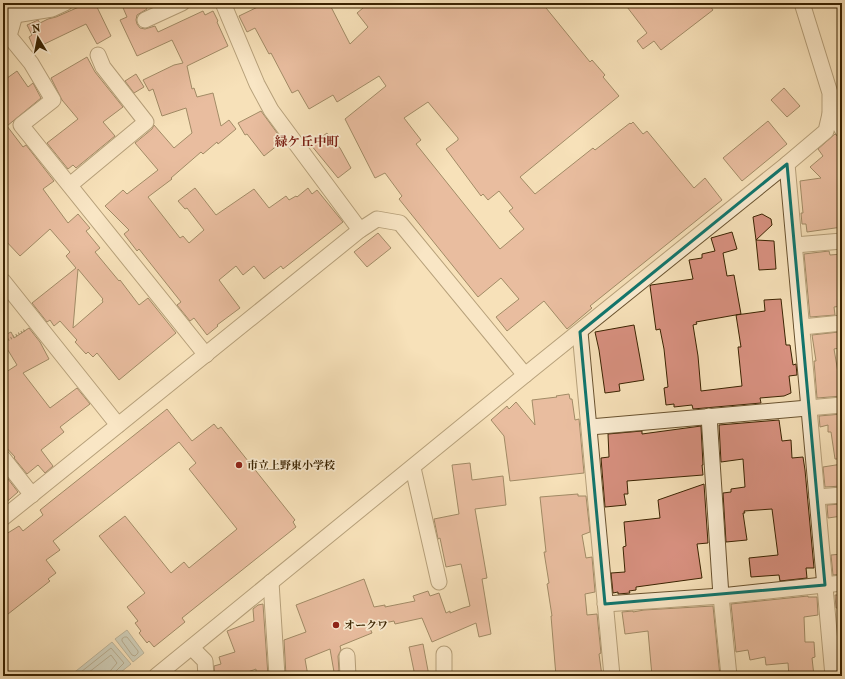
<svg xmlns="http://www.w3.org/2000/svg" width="845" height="679" viewBox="0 0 845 679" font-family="'IM FELL French Canon','Noto Serif JP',serif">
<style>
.water{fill:#a2bbbb;stroke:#787e71}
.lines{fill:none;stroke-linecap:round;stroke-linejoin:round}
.shore{stroke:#6e6f5e;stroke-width:1}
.building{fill:#d7907f;stroke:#3a2301;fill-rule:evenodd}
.minor-casing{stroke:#69522f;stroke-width:17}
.path{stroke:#3a2301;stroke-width:2.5;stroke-dasharray:1 2;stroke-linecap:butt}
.minor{stroke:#faecd2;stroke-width:15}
.marked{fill:none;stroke:#0f766e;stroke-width:3;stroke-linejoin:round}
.poi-dot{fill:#8f2418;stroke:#faecd2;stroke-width:1.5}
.labels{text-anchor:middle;stroke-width:3.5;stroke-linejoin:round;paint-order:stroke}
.poi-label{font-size:11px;font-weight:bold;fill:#3a2301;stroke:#faecd2;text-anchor:start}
.quarter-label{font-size:13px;font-weight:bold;fill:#7a1f14;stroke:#faecd2}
</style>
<rect width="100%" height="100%" fill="#f7e1b9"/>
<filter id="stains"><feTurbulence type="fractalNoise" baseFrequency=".005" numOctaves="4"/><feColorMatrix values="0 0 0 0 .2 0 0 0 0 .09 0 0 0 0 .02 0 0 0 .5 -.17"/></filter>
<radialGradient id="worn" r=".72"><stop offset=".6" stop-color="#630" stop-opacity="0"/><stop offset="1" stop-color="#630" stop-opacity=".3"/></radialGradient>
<g class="water">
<path d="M127,630L144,653L133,662L115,639Z"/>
<path d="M112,642L131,664L116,676H72L71,675Z"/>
</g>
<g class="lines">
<g class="shore">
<path d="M125,637H127L138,651V653L135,656L132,655L122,641V639Z"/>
<path d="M76,676L111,648L124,663L115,672L114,676"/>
<path d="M84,676L111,655L117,663L111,670L109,676"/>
</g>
</g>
<g class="building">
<path d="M88,3H95L111,36L97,44L86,24L34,49L29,37L32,35L27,25L38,20L40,23L48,19L56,17Z"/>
<path d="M121,3H144L147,9L137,15L136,20L137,24L140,28L145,29L155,26L158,32L203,11L205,15L213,11L218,21L217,22L228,46L187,66L192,89L194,88L197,97L213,93L221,126L229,120L236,129L218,144L217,142L203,154L201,152L171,178L172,179L148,197L180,238L183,236L189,243L204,230L187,208L185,209L178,201L195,188L216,215L254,189L269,208L286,196L289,200L296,196L297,197L308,188L312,194L317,190L343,222L283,269L281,266L264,279L254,266L243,275L236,266L219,280L240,308L217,325L218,326L207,335L194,318L190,321L177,305L181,302L139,249L137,251L124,234L129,230L105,206L123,190L127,194L158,170L135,143L152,129L154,125L174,148L192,133L186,108L162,116L153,89L149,91L143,80L174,65L183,63L172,40L137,56L120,20L127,17Z"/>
<path d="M266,3H329L350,44L368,27L357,13L369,3H542L590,62L592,60L605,75L603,77L619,96L520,177L535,194L593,148L595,150L630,123L631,124L633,122L643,134L647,131L694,188L705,178L722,200L590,306L592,308L567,329L544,301L507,331L496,317L519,299L501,278L478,297L399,199L402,196L385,173L375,178L345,119L386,86L379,76L337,102L333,95L309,109L298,90L292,93L271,53L269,54L255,28L247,32L239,16ZM428,102L458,138V140L446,149L481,196L483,194L488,200L499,191L513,208L509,211L524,229L500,249L416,144L421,140L404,118Z"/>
<path d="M624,3H708L713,10L661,50L654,41L643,49L637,41L647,33Z"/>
<path d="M87,57L95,72L123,107L103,122L115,136L76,168L73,165L68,169L47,143L78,119L62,100L51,78Z"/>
<path d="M17,71L28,87L33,83L41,98L7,126L23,147L26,145L54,181L43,189L68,223L78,214L90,228L86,231L100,248L95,252L119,281L120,280L139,305L148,298L176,333L119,380L97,353L93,357L88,352L86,354L75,342L77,340L60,321L54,326L50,320L47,322L32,303L76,268L66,256L70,252L50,229L20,256L3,238V81ZM78,269L103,299L102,300L103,302L73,328Z"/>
<path d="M136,74L144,87L134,93L125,81Z"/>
<path d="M784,88L800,106L787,117L771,100Z"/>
<path d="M261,111L283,141L264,156L247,134L245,135L238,123Z"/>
<path d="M768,121L787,144L742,181L723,158Z"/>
<path d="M327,133L340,148L351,168L338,178L311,145Z"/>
<path d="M835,134L838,137L842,138V227L807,232L806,224H802L801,213H803L800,181L821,178L810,167L823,156L818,149Z"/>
<path d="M762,214L771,219L772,225L756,240L753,217Z"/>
<path d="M732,232L737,249L723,253L727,276L734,275L741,314L696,322L697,324L693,325L698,356L701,391L742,386L738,347H741L736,315L765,311L764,300L781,299L786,345H790L793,365L796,364L797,375L789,376L791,393L784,396L760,398L761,403L693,409L692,405L674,407V404L666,405L664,388L668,387L664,349L660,329L656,330L650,286L651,285L693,279L689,260L702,258V254L715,251L711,238Z"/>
<path d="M378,233L391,248L367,267L354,252Z"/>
<path d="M756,240L774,241L776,269L759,270Z"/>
<path d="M829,251L830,255L842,254V306L834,307L835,315L810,317L804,254Z"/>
<path d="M634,325L644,380L619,384L620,391L605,393L599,350L595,332Z"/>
<path d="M29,328L40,342L49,359L23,373L50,408L77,388L90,404L60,427L64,432L41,450L53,466L45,473L38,465L27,474L14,458L15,457L3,444V374L17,365L3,342V336L11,332L14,338Z"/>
<path d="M839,332L840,348L834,349L842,396L817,398L814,361H816L812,335Z"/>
<path d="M569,394L570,399H572L575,420L579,419L584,473L510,481L504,436L491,420L507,406L509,409L516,402L535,425L532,400L557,397L556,396Z"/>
<path d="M167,409L192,441L214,424L218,429L221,427L295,520L293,522L296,527L182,618L185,622L154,647L149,641L147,643L139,633L141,631L135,623L138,621L127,607L145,593L99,536L125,516L171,573L184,562L189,568L237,529L189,469L196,463L179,442L53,541L60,550L46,560L56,573L48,579L50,581L3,618V536L19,526L23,531L43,515L40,510Z"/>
<path d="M842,414V459H835L831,432H828V425L820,427L819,416Z"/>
<path d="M779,420L782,441L791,440L792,458L803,457L805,470L814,568H806L807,578L780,581L779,575L751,577L749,558L778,555L772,509L744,511L745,513H743L747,540L726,542L723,493L731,492V489L745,487L743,459L721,462L719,425Z"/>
<path d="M701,426L703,465H702L703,475L627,481L628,494H624L626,505L605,507L601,458L609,457L608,434L642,431V434Z"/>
<path d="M470,463L472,480L503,476L506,505L475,509L487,578L482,579L491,634L479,637L476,623L432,642L422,618L395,624L394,621L369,626L372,633L340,646L341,650L338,656L339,671L334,672L330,649L305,659L308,676H286L284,640L306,632L296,605L364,579L374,607L385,605V607L415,601L413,596L428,591L430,596L439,593L446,613L450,611V613L463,608L470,606L461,564L446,567L440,538L438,539L434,519L459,514L452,465Z"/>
<path d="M842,464V486L825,487L823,467Z"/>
<path d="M5,475L18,492L3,505V477Z"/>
<path d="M704,484L708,543L697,544L702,578L636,587V590L629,591L630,593L618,594V592L613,593L611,573L625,572L623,547L626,546L624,522L660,518L658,500Z"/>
<path d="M578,494V496H586L590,532L582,535L586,558L592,557L595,592L585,594L587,615L597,614L601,653L599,654L602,676H556L551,616H552L547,584L549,583L544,552H546L540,497Z"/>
<path d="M842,504V516L828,518L827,505Z"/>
<path d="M842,554V574L833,575L831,555Z"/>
<path d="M835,595H842V607L836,608Z"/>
<path d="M808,596V597H817L818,615L804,617L805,642H814L815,657L812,658L814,676H789L788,663L766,665L765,657L750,660L748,650L736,652L731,604Z"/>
<path d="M263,604L268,676H261L260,672L256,673V669L237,676H215L214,666L221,664L219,657L235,652L227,631L254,621L253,609L258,605Z"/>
<path d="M713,606L720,676H652L648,631L625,634L622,612L633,611V612L644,610Z"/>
<path d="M423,644L429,676H415L409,647Z"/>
</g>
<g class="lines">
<g class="minor-casing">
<g id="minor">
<path d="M11,3L15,15L9,36L31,63L53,100L21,125L206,355"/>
<path d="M223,3L257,84L271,110L360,230"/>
<path d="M15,15L52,9L65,3"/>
<path d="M145,20L182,3"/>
<path d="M830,114L838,122L842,129"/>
<path d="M787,164L833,676"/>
<path d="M70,185L146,122L103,67L98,55"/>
<path d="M795,245L842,241"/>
<path d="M3,281L118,425"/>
<path d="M802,327L842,323"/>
<path d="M580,332L612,676"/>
<path d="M709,416L721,596L729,676"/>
<path d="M590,427L842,405"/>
<path d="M3,458L32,495"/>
<path d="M413,468L439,582"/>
<path d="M817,497L842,495"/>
<path d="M3,518L360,230L377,219L400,223L525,375"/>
<path d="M271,582L277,676"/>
<path d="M605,604L721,596L842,583"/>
<path d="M192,648L205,661L206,676"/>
<path d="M347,656L348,676"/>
<path d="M156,676L525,375L787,164L826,131L830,114V93L802,3"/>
<path d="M444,676V654"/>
</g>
</g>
<path class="path" d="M3,343L25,330"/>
<use href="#minor" class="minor"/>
</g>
<path d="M0 0H845V679H0ZM787,164L825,585L605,604L580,332Z" fill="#f7e1b9" fill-opacity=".55" fill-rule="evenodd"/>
<path class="marked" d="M787,164L825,585L605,604L580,332Z"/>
<g class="poi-dot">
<circle cx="239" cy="465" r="4"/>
<circle cx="336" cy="625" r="4"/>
</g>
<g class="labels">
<g class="poi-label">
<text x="247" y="469">市立上野東小学校</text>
<text x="344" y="629">オークワ</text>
</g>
<g class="quarter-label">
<text x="307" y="146">緑ケ丘中町</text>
</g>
</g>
<rect width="845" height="679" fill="none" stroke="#f7e1b9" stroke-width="16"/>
<rect x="4" y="4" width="837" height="671" fill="none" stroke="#3a2301" stroke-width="2"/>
<rect x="8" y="8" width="829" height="663" fill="none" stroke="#3a2301"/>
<g transform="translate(38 38) rotate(350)" stroke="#faecd2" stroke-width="3" paint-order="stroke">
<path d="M0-3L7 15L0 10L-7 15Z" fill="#3a2301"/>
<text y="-6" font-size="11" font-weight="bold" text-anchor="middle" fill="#3a2301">N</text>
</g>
<rect width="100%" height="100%" filter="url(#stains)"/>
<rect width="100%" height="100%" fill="url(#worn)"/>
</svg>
